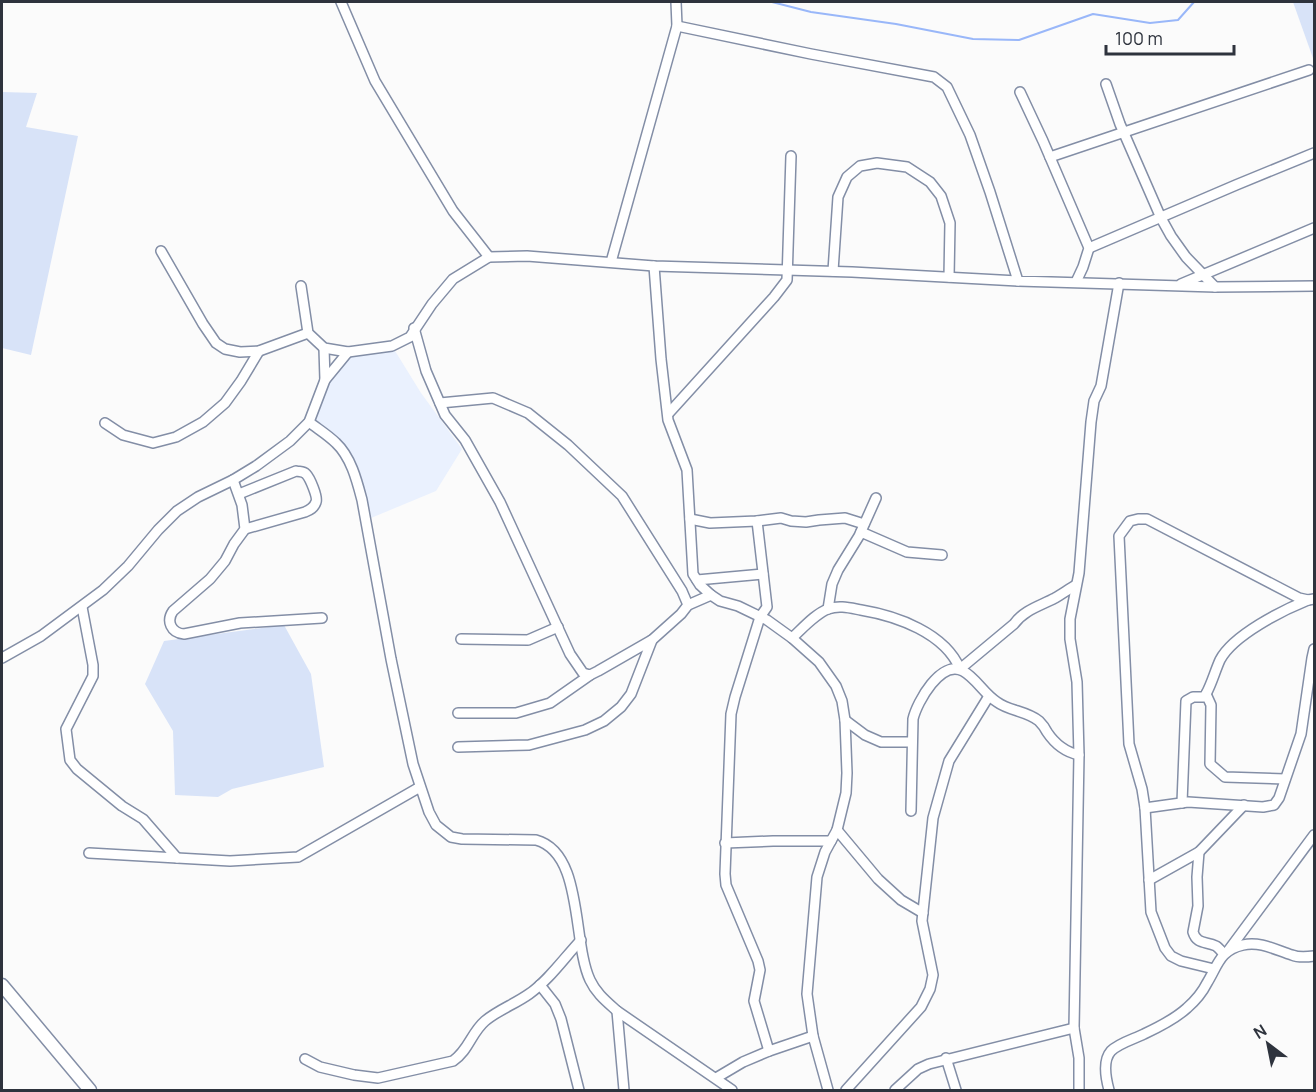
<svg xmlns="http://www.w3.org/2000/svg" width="1316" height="1092" viewBox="0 0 1316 1092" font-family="Manrope,sans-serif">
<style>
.built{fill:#eaf1fe}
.green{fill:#d8e3f8}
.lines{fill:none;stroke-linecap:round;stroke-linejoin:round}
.stream{stroke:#99b7f9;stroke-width:2}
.street-casing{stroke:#838ea6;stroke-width:12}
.secondary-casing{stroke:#838ea6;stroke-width:15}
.street{stroke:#fff;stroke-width:9}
.secondary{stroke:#fff;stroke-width:12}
</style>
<rect width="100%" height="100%" fill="#fbfbfb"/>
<path class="built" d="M392,346L421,393L462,449L436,491L371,518L365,513L346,457L309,422L325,380L348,352Z"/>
<g class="green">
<path d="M1293,2H1314V61Z"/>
<path d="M2,92L37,93L26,127L78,136L31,355L2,348Z"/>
<path d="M284,625L311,674L324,767L232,789L218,797L175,795L173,731L145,684L164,641Z"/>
</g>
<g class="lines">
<path class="stream" d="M772,2L811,12L896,24L973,39L1019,40L1093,14L1150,23L1178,20L1194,2"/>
<g class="street-casing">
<g id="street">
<path d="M341,2L375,81L453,211L489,257"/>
<path d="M677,26L811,54L934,77L947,87L970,135L990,192L1018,281"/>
<path d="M1106,84L1120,124L1161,218L1171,236L1186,257L1215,287"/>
<path d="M1020,92L1043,141L1089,248L1083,267L1076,282"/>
<path d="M1050,157L1309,70"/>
<path d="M1089,248L1236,185L1314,153"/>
<path d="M161,251L203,324L216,343L225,349L240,352L259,351L308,333"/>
<path d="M611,262L677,26L676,2"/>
<path d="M654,266L661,359L668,420L687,470L693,574L700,585L711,595L720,601L738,606L767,620L792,638L819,662L836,686L842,701L845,720L847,773L846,793L837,830L825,852L817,877L807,994L813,1036L828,1090"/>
<path d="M833,271L838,197L847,177L860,166L877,163L907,167L930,182L941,196L950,223L949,277"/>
<path d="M1181,284L1314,228"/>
<path d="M301,286L308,333L324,348L348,352L392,346L410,337L432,304L453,279L489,257L527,256L654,266L852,272L1018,281L1215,287L1314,286"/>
<path d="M414,328L426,371L445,415L465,440L500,502L570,654L583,673L590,675L598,671L652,640L681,614L688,605L711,595"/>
<path d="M324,348L325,380"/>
<path d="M440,403L493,398L528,413L568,445L622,496L682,591L688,605"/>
<path d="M668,414L774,297L787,280L791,156"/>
<path d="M309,422C318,429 328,435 336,443C351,457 357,481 362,500L391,659L413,764L429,812L436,825L451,837L462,839L536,840C584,853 572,942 590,980C596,993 606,1001 617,1011L732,1090"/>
<path d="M105,423L123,435L153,443L176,437L203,422L225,403L241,381L259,351"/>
<path d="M233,480L242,505L245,529L234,544L225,561L210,579L173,611C166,621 171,633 184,634L240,623L322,618"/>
<path d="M239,494L296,471C300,472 303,471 306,474C310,478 318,497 316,502C314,508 310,510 305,512L245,529"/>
<path d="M690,519L710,523L757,521L781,518L791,521L806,522L819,520L845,518L864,524"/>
<path d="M757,521L767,607L760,617L735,697L731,714L725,874L726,885L758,961L760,970L754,1001L769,1051"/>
<path d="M861,532L907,552L942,555"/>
<path d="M697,580L763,574"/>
<path d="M82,607L93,665V676L66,729L70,760L77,769L122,806L143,819L177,858"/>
<path d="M828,609L832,584L838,570L859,536L876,498"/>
<path d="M792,638C803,628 815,614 828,609C839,605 850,608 861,610C897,616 945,633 960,669L1014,624C1024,610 1040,606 1055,598C1062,594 1069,589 1076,585"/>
<path d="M461,639L528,640L558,627"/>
<path d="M2,658L41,636L103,590L128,566L158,530L177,511L198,497L233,480L256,466L290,441L309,422L325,380L348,352"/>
<path d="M1206,694L1211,705L1210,764L1225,777L1285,779"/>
<path d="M458,713H516L550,703L590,675"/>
<path d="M845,720L865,735L881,742H912"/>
<path d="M458,747L529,745L585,730L604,721L621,707L631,694L652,640"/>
<path d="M1182,803L1186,701L1193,697H1204L1206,694C1212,683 1215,671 1220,660C1233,635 1283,610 1308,600"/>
<path d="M1145,808L1188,802L1263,807L1274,805L1279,798L1301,734L1312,658L1314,649"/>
<path d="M911,811L913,719C917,702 941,659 963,671C976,678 984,694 997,702C1009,711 1027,711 1039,721C1042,724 1045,728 1047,732C1055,744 1065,752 1079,755"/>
<path d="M837,830L878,879L901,900L923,913"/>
<path d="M725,843L773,841H831"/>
<path d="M1199,852L1197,877L1198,906L1193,932C1197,945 1206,941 1216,946C1219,948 1222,952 1224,954"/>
<path d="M89,853L230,861L298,857L420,787"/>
<path d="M1149,880L1199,852L1244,805"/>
<path d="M1228,951L1314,835"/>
<path d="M1214,969L1181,961L1171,956L1165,948L1151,912L1145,808L1142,789L1129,744L1119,536L1130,521L1138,519H1147L1299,598L1308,600L1314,599"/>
<path d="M540,985L555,1004L561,1019L579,1090"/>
<path d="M617,1011L624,1090"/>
<path d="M946,1058L956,1090"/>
<path d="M305,1059L320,1067L354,1075L378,1078L453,1061C469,1050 471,1033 485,1021C498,1010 515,1004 529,994C549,980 564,958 581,940"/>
<path d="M716,1078L743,1062L769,1051L813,1036"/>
<path d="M846,1090L921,1007L930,989L933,975L922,921L933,818L949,761L989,696"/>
<path d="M895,1090L918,1069L929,1064L1074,1028"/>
<path d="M1079,1090V1058L1074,1028L1079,755L1077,682L1070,639V619L1079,573L1091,422L1094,401L1101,386L1119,283"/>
<path d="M1109,1090C1106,1079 1102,1061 1111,1051C1119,1043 1134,1039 1144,1034C1159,1027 1175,1019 1187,1008C1195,1001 1202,993 1207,983C1218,965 1220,950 1243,945C1260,941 1276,950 1292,955C1299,958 1307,957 1314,956"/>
</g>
</g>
<g class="secondary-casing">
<path id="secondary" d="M2,985L90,1090"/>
</g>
<use href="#street" class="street"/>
<use href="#secondary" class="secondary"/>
</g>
<rect width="1316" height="1092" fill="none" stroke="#2e333d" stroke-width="6"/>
<g transform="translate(1268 1044) rotate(328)" stroke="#fbfbfb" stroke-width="4.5" paint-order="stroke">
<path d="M0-4.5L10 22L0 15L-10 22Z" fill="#2e333d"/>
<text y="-9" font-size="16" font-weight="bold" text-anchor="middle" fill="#2e333d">N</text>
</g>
<path d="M1106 45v9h128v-9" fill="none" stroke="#2e333d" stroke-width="3"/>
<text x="1115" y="45" font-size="18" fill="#2e333d" stroke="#fbfbfb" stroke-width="4.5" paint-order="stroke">100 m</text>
</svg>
